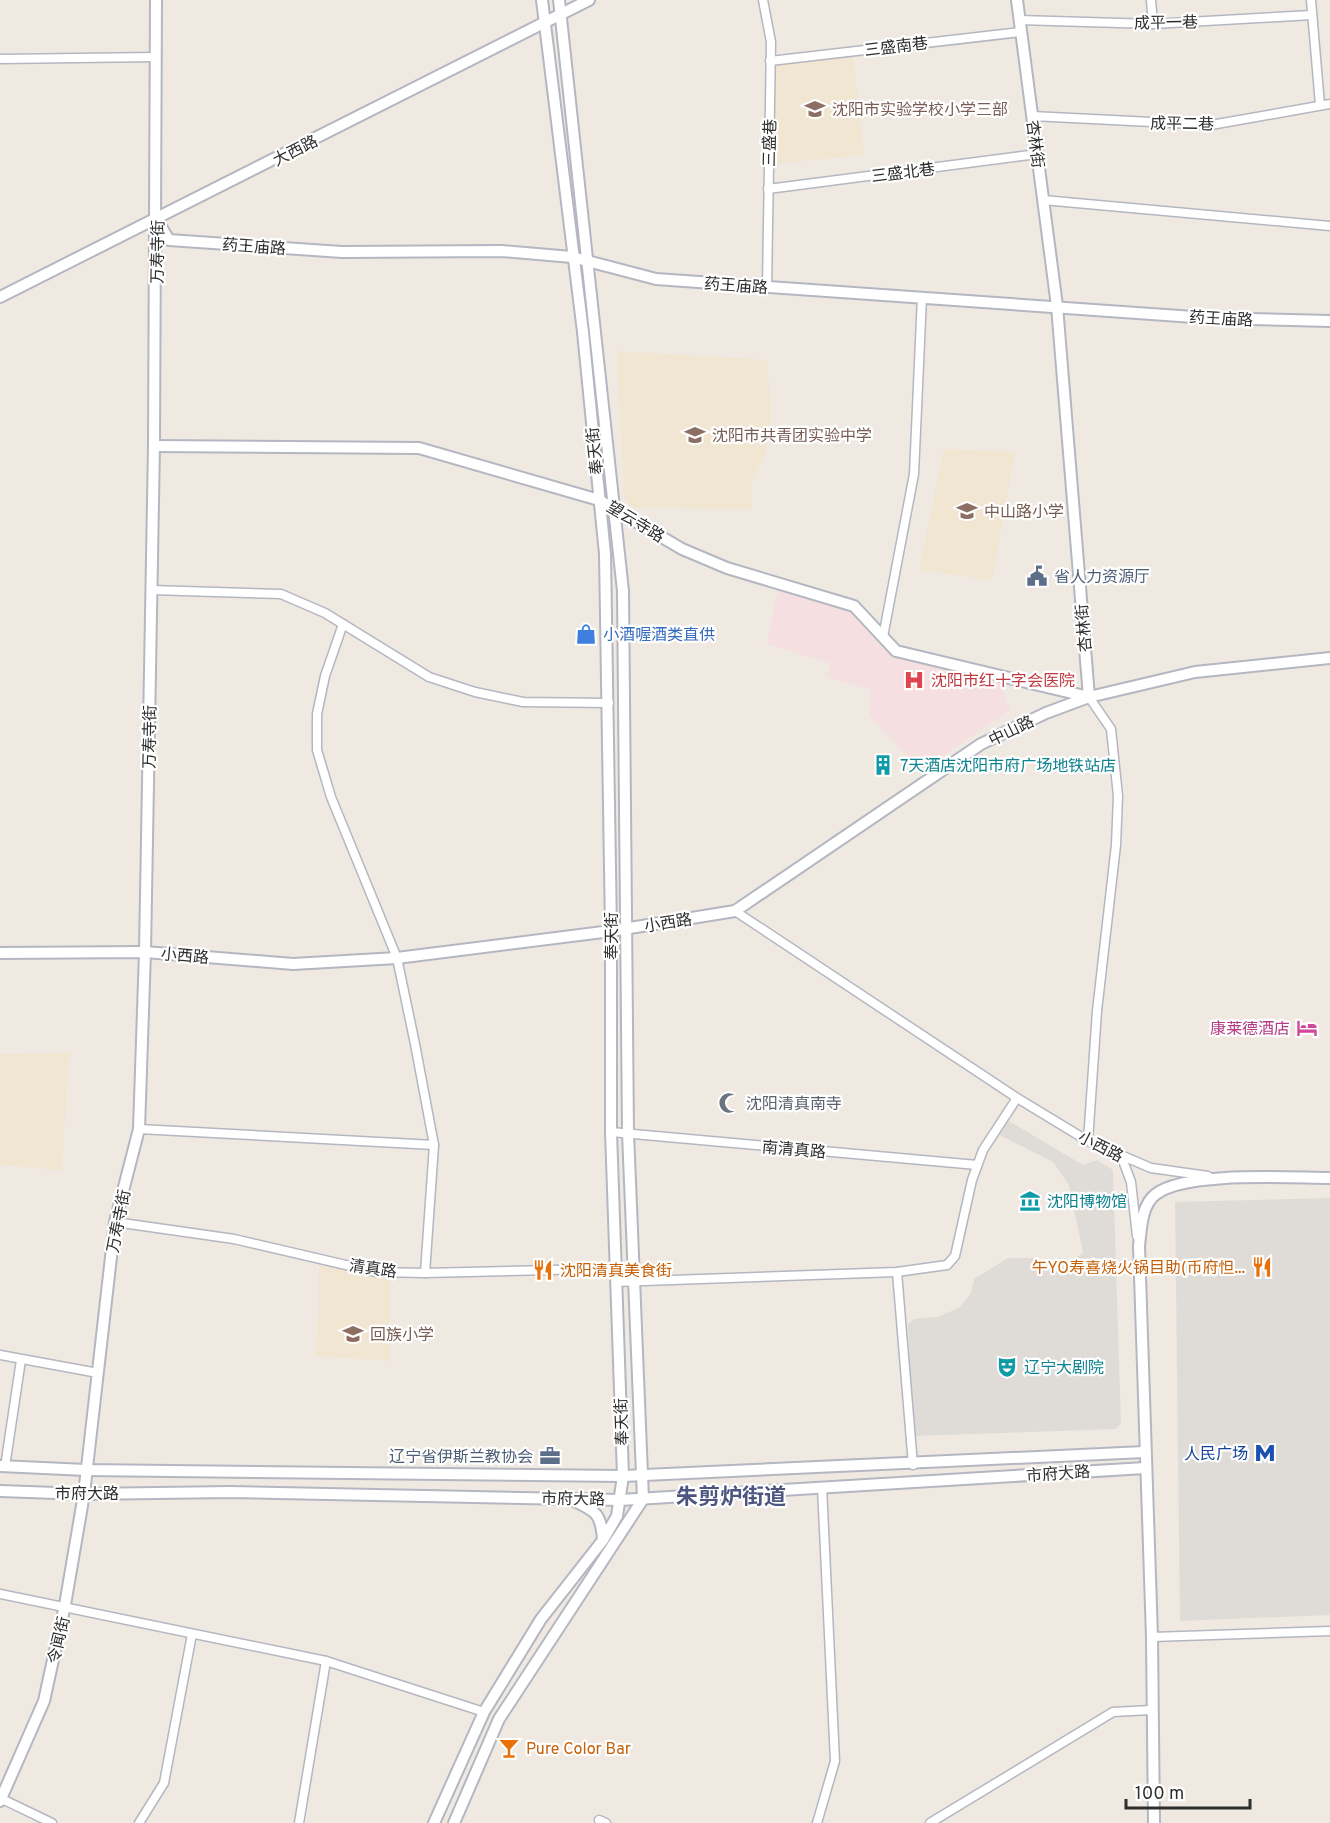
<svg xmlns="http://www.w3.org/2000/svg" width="1330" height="1823" viewBox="0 0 1330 1823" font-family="Overpass,'Noto Sans SC',sans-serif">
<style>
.education{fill:#f0e6d1}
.medical{fill:#f5dfe0}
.plaza{fill:#dfdcd8}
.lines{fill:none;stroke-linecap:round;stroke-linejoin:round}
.street-casing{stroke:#b4b7c1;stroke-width:11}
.secondary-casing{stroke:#b4b7c1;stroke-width:14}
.street{stroke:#fff;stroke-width:8}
.secondary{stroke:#fff;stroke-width:10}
.labels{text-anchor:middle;stroke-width:4.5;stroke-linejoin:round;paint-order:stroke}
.street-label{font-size:16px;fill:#2e2e2e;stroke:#fff}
.education-label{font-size:16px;fill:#785e54;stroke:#fff;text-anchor:start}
.service-label{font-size:16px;fill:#4e5e75;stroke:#fff;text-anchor:start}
.shop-label{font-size:16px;fill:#366cbe;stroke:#fff;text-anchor:start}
.health-label{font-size:16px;fill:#be3a42;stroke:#fff;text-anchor:start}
.culture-label{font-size:16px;fill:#0d838f;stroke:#fff;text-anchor:start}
.hotel-label{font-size:16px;fill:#b23c85;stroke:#fff;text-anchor:end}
.worship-label{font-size:16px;fill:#5b616d;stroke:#fff;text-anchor:start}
.food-label{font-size:16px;fill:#c56008;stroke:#fff;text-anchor:start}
.transit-label{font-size:16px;fill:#164399;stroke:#fff;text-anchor:end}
.district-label{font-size:22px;font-weight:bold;fill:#4d5680;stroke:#fff}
</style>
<rect width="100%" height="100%" fill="#efe9e1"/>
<g class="education">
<path d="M853,54L864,155L771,164L772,63Z"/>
<path d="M617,351L767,360L771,414L765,456L752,479L751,509L633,508L624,496Z"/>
<path d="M944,449L1015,452L992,580L919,570Z"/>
<path d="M69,1053L62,1170L0,1165V1054Z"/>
<path d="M319,1265L390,1279V1361L315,1356L319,1312Z"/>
</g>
<path class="medical" d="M778,589L853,610L889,651L940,668L999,682L1010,710L921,771L869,715L871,690L827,677L830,663L767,644Z"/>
<g class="plaza">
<path d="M1009,1121L1083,1165L1097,1160L1113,1170L1121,1423L1116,1429L913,1436L908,1324L914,1319L937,1317L959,1308L971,1293L974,1279L1008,1258H1034L1047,1263L1056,1272L1083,1253L1069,1185L1053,1162L999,1135Z"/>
<path d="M1330,1198V1615L1180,1621L1175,1202Z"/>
</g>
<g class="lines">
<g class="street-casing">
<g id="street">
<path d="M763,0L771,42L767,287"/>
<path d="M1151,0L1153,24"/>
<path d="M1311,0L1320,105"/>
<path d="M1019,20L1153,24L1312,15"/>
<path d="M0,59L156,57"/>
<path d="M770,61L1021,32"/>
<path d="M1032,116L1211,125L1330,104"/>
<path d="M768,189L1037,154"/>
<path d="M1043,200L1330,226"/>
<path d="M151,590L281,594L325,613L429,677L475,692L523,702L609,703"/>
<path d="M343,624L325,676L317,714V750L331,797L397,958L415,1044L434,1145L425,1273"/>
<path d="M883,637L914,474L922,297"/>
<path d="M735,911L1017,1098L1088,1141L1151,1168L1208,1176"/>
<path d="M139,1129L434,1145"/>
<path d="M611,1132L977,1165"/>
<path d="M1088,1141L1097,1011L1116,845L1118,796L1111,729L1089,697"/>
<path d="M1122,1158L1131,1182L1137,1236"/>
<path d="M115,1222L234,1239L376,1272L425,1273L634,1268"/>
<path d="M897,1272L913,1465"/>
<path d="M616,1282L897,1272L947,1265L955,1256L972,1180L983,1150L1017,1098"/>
<path d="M0,1355L98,1373"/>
<path d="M6,1460L21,1360"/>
<path d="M0,1594L326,1661L484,1712"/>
<path d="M1152,1637L1330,1631"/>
<path d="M0,1798L52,1823"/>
<path d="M599,1820L606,1823"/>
<path d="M139,1823L164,1783L192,1634"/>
<path d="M299,1823L326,1661"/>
<path d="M817,1823L835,1761L822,1487"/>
<path d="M930,1823L1113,1712L1151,1710"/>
</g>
</g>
<g class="secondary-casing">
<g id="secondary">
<path d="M157,220L169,240L342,252L501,251L572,257L656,279L1208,318L1330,321"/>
<path d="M0,297L589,0"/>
<path d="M154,446L419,448L599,500L682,549L727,568L854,606L896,651L1089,697L1057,306L1017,0"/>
<path d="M0,953L145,952L293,964L397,958L611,931L735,911L981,744L1046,713L1089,697L1195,672L1330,658"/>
<path d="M0,1466L86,1470L623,1476L1144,1452"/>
<path d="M0,1491L84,1494L230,1492L620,1500L1145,1468"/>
<path d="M574,1501C596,1511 601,1514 603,1539"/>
<path d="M0,1801L44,1701L65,1605L84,1494L115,1222L139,1129L145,952L154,446L156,0"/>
<path d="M434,1823L484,1712L541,1619L603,1540L617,1516L623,1476L611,1132V931L605,554L583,332L542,0"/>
<path d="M454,1823L499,1719L643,1499L628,1133L623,591L559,0"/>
<path d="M1154,1823L1152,1637L1139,1246C1141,1230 1141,1205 1156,1194C1186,1171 1290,1178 1330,1178"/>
</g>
</g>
<use href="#street" class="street"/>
<use href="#secondary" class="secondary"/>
</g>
<defs>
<g id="school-bare" transform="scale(1.62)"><path d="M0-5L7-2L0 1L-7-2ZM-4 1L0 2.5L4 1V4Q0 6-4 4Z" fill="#8d6e63" stroke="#fff" stroke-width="2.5" paint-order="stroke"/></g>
<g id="civic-bare" transform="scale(1.62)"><path d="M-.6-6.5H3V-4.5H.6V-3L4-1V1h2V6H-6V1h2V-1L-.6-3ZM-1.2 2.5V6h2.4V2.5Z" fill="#5c6f8a" stroke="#fff" stroke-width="2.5" paint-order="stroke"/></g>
<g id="shop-bare" transform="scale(1.62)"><path d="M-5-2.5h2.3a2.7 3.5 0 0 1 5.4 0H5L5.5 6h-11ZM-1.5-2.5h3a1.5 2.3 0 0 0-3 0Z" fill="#3f7fe0" stroke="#fff" stroke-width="2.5" paint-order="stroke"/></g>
<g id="hospital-bare" transform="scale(1.62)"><path d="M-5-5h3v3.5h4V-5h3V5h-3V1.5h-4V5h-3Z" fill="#e0444e" stroke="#fff" stroke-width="2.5" paint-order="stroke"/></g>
<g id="building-bare" transform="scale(1.62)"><path d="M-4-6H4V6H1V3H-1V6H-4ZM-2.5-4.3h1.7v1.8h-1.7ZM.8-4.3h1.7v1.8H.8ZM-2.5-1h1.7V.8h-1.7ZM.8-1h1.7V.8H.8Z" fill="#0f9aa8" stroke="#fff" stroke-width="2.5" paint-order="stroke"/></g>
<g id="hotel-bare" transform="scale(1.62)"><path d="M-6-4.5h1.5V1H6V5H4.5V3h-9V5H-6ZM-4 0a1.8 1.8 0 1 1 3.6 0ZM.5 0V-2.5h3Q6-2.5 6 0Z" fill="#d1479c" stroke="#fff" stroke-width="2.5" paint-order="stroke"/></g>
<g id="mosque-bare" transform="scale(1.62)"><path d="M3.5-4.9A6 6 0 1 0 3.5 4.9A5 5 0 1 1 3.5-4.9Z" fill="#6b7280" stroke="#fff" stroke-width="2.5" paint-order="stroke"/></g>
<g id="museum-bare" transform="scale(1.62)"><path d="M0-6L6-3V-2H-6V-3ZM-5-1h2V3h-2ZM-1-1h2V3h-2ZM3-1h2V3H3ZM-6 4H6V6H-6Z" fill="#0f9aa8" stroke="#fff" stroke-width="2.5" paint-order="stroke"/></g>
<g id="restaurant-bare" transform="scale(1.62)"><path d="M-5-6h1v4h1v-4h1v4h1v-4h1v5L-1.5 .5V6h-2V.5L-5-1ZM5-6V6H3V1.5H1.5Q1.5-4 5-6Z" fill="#e8710a" stroke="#fff" stroke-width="2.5" paint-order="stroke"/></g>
<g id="theatre-bare" transform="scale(1.62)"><path d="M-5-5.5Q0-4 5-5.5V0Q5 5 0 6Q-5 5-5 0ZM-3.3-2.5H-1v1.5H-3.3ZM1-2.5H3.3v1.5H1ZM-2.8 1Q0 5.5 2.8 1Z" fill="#0f9aa8" stroke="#fff" stroke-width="2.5" paint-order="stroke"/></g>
<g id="metro-bare" transform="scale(1.62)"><path d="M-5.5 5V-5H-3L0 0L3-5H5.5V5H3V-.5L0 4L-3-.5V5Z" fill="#1a4fb4" stroke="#fff" stroke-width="2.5" paint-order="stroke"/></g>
<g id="office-bare" transform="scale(1.62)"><path d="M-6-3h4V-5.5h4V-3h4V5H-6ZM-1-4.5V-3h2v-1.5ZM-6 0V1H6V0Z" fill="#5c6f8a" stroke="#fff" stroke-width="2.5" paint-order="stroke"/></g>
<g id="bar-bare" transform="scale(1.62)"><path d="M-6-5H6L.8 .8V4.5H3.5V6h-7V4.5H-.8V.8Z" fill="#e8710a" stroke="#fff" stroke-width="2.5" paint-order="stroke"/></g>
</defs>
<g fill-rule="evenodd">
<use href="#school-bare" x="815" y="109"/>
<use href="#school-bare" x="695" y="435"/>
<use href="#school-bare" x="967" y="511"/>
<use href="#civic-bare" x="1037" y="576"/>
<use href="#shop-bare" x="586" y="634"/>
<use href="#hospital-bare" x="914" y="680"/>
<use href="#building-bare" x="883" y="765"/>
<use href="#hotel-bare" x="1307" y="1028"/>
<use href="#mosque-bare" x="729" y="1103"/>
<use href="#museum-bare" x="1030" y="1201"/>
<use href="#restaurant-bare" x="1262" y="1267"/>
<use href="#restaurant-bare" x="543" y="1270"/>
<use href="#school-bare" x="353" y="1334"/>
<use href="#theatre-bare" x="1007" y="1367"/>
<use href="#metro-bare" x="1265" y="1453"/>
<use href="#office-bare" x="550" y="1456"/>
<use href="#bar-bare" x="509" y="1748"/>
</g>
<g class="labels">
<g class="street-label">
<text transform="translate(1166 22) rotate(-1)" y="6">成平一巷</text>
<text transform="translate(896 46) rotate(-7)" y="6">三盛南巷</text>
<text transform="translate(1182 123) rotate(1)" y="6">成平二巷</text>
<text transform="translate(769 143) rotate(-89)" y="6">三盛巷</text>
<text transform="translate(1036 144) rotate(83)" y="6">杏林街</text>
<text transform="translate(295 150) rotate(-27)" y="6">大西路</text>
<text transform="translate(903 172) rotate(-7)" y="6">三盛北巷</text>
<text transform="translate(254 246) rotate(4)" y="6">药王庙路</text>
<text transform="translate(157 252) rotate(-89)" y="6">万寿寺街</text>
<text transform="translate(736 285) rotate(4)" y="6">药王庙路</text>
<text transform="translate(1221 318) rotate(3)" y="6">药王庙路</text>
<text transform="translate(594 451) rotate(-96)" y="6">奉天街</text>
<text transform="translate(636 521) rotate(31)" y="6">望云寺路</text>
<text transform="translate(1083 628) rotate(-95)" y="6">杏林街</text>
<text transform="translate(1011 730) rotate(-26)" y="6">中山路</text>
<text transform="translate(149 737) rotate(-89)" y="6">万寿寺街</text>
<text transform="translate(668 922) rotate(-9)" y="6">小西路</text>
<text transform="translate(611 936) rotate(-90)" y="6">奉天街</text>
<text transform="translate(185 955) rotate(5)" y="6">小西路</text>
<text transform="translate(1101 1146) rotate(27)" y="6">小西路</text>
<text transform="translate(794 1149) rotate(5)" y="6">南清真路</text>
<text transform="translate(118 1221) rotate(-79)" y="6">万寿寺街</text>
<text transform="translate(373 1268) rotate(8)" y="6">清真路</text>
<text transform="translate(621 1422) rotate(-92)" y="6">奉天街</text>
<text transform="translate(1058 1473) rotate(-4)" y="6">市府大路</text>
<text x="87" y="1499">市府大路</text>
<text transform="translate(573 1498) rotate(1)" y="6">市府大路</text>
<text transform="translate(58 1640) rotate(-77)" y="6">令闻街</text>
</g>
<g class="education-label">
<text x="832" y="115">沈阳市实验学校小学三部</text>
<text x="712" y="441">沈阳市共青团实验中学</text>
<text x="984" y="517">中山路小学</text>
<text x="370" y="1340">回族小学</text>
</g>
<g class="service-label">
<text x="1054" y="582">省人力资源厅</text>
<text x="533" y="1462" text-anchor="end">辽宁省伊斯兰教协会</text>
</g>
<g class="shop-label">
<text x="603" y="640">小酒喔酒类直供</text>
</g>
<g class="health-label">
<text x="931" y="686">沈阳市红十字会医院</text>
</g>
<g class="culture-label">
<text x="900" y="771">7天酒店沈阳市府广场地铁站店</text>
<text x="1047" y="1207">沈阳博物馆</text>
<text x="1024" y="1373">辽宁大剧院</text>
</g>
<g class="hotel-label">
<text x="1290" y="1034">康莱德酒店</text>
</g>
<g class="worship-label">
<text x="746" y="1109">沈阳清真南寺</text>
</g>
<g class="food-label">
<text x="1245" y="1273" text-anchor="end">午YO寿喜烧火锅目助(币府怛...</text>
<text x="560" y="1276">沈阳清真美食街</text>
<text x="526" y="1754">Pure Color Bar</text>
</g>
<g class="transit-label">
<text x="1248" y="1459">人民广场</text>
</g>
<g class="district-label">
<text x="731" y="1504">朱剪炉街道</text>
</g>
</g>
<path d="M1126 1799v9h124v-9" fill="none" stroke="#2e2e2e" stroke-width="3"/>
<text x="1135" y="1799" font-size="18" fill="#2e2e2e" stroke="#ffffff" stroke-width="4.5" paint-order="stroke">100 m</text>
</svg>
